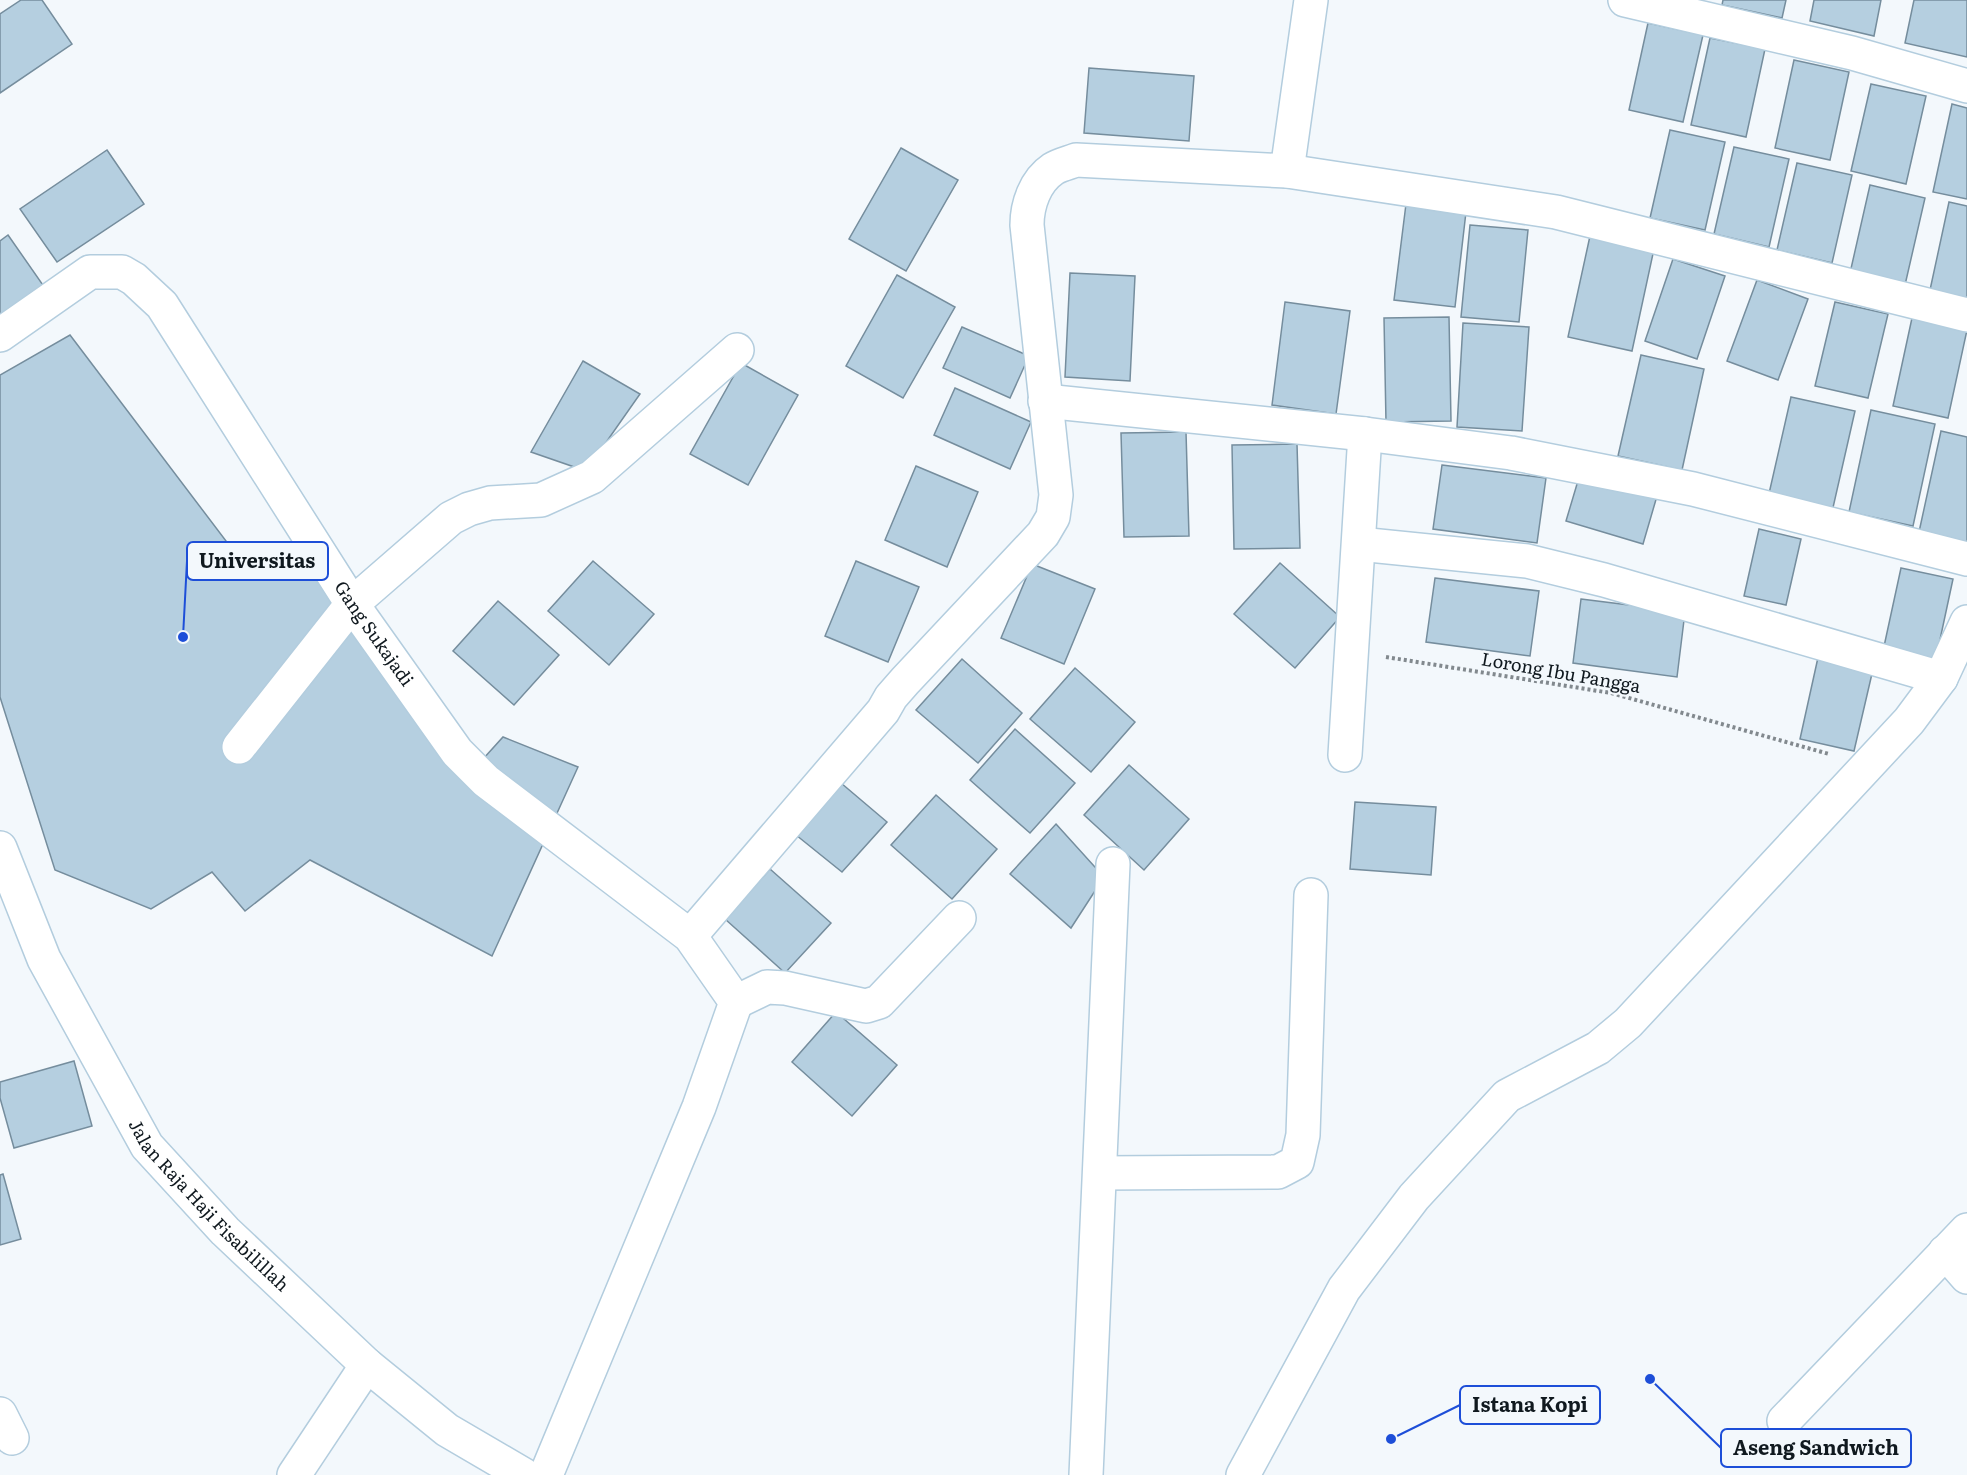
<svg xmlns="http://www.w3.org/2000/svg" width="1967" height="1475" viewBox="0 0 1967 1475" font-family="Literata,serif">
<style>
.building{fill:#b5cfe0;stroke:#758d9d;stroke-width:1.5}
.lines{fill:none;stroke-linecap:round;stroke-linejoin:round}
.minor-casing{stroke:#b3cdde;stroke-width:36}
.trunk-casing{stroke:#b3cdde;stroke-width:36}
.path{stroke:#82898e;stroke-width:4;stroke-dasharray:3 3;stroke-linecap:butt}
.minor{stroke:#fff;stroke-width:33}
.trunk{stroke:#fff;stroke-width:33}
.labels{text-anchor:middle;stroke-width:4.5;stroke-linejoin:round;paint-order:stroke}
.street-label{font-size:18px;fill:#10191f;stroke:#f3f8fc}
.leader{fill:none;stroke:#1d4ed8;stroke-width:2}
.callout-dot{fill:#1d4ed8;stroke:#f3f8fc;stroke-width:2}
.callout{fill:#f3f8fc;stroke:#1d4ed8;stroke-width:2}
.callout-label{font-size:20px;text-anchor:middle;font-weight:bold;fill:#10191f}
</style>
<rect width="100%" height="100%" fill="#f3f8fc"/>
<g class="building">
<path d="M21,0H42L72,44L0,93V14Z"/>
<path d="M1723,0H1786L1782,18L1722,5Z"/>
<path d="M1814,0H1881L1874,36L1810,21Z"/>
<path d="M1914,0H1967V57L1905,43Z"/>
<path d="M1648,23L1703,35L1683,122L1629,110Z"/>
<path d="M1710,38L1765,49L1746,137L1691,125Z"/>
<path d="M1794,60L1849,72L1830,160L1775,148Z"/>
<path d="M1089,68L1194,76L1189,141L1084,133Z"/>
<path d="M1871,84L1926,96L1906,184L1851,171Z"/>
<path d="M1952,104L1967,108V199L1933,192Z"/>
<path d="M1670,130L1725,142L1705,230L1650,218Z"/>
<path d="M1734,147L1789,159L1769,247L1714,234Z"/>
<path d="M901,148L958,180L906,271L849,239Z"/>
<path d="M107,150L144,204L57,262L20,209Z"/>
<path d="M1797,163L1852,175L1832,263L1777,250Z"/>
<path d="M1870,185L1925,198L1905,285L1850,273Z"/>
<path d="M1949,202L1967,206V298L1930,290Z"/>
<path d="M1406,204L1466,212L1455,307L1394,300Z"/>
<path d="M1470,225L1528,230L1519,322L1461,317Z"/>
<path d="M8,235L45,288L0,319V241Z"/>
<path d="M1590,236L1654,249L1632,351L1568,337Z"/>
<path d="M1673,259L1725,276L1697,359L1645,341Z"/>
<path d="M1070,273L1135,276L1130,381L1065,377Z"/>
<path d="M897,275L955,307L903,398L846,366Z"/>
<path d="M1757,280L1808,299L1778,380L1727,361Z"/>
<path d="M1285,302L1350,311L1336,414L1272,405Z"/>
<path d="M1835,302L1888,314L1868,398L1815,386Z"/>
<path d="M1449,317L1451,421L1386,422L1384,318Z"/>
<path d="M1912,318L1967,330L1948,418L1893,406Z"/>
<path d="M1463,323L1529,327L1522,431L1457,427Z"/>
<path d="M962,327L1029,356L1010,398L943,368Z"/>
<path d="M70,335L254,578L298,540L464,780L503,737L578,767L492,956L310,860L245,911L212,872L151,909L55,870L0,697V375Z"/>
<path d="M1641,355L1704,369L1682,470L1618,456Z"/>
<path d="M583,361L640,394L586,471L531,452Z"/>
<path d="M741,363L798,395L748,485L690,454Z"/>
<path d="M955,388L1031,422L1010,469L934,435Z"/>
<path d="M1791,397L1855,411L1832,512L1768,498Z"/>
<path d="M1871,410L1935,424L1913,526L1849,512Z"/>
<path d="M1941,431L1967,437V543L1919,532Z"/>
<path d="M1186,432L1189,536L1124,537L1121,433Z"/>
<path d="M1297,444L1300,548L1234,549L1232,445Z"/>
<path d="M1442,465L1546,478L1537,543L1433,529Z"/>
<path d="M916,466L978,492L947,567L885,540Z"/>
<path d="M1580,474L1657,496L1643,544L1566,521Z"/>
<path d="M1759,529L1801,539L1786,605L1744,596Z"/>
<path d="M593,561L654,614L609,665L548,611Z"/>
<path d="M856,561L919,587L888,662L825,636Z"/>
<path d="M1280,563L1340,617L1295,668L1234,614Z"/>
<path d="M1032,564L1095,589L1064,664L1001,638Z"/>
<path d="M1901,568L1953,579L1935,663L1883,651Z"/>
<path d="M1435,578L1539,591L1530,656L1426,642Z"/>
<path d="M1581,599L1685,612L1677,677L1573,663Z"/>
<path d="M498,601L559,655L514,705L453,651Z"/>
<path d="M1819,653L1874,665L1854,751L1800,739Z"/>
<path d="M962,659L1022,713L978,763L916,710Z"/>
<path d="M1075,668L1135,722L1091,772L1030,719Z"/>
<path d="M1015,729L1075,783L1030,833L970,780Z"/>
<path d="M1129,765L1189,819L1144,870L1084,815Z"/>
<path d="M841,783L887,822L842,872L796,835Z"/>
<path d="M936,795L997,849L952,899L891,845Z"/>
<path d="M1355,802L1436,807L1431,875L1350,869Z"/>
<path d="M1056,824L1104,877L1071,928L1010,874Z"/>
<path d="M770,869L831,923L785,973L725,919Z"/>
<path d="M836,1012L897,1065L852,1116L792,1062Z"/>
<path d="M74,1061L92,1126L14,1148L0,1098V1082Z"/>
<path d="M3,1174L21,1239L0,1245V1175Z"/>
</g>
<g class="lines">
<g class="minor-casing">
<g id="minor">
<path d="M1625,0L1852,53L1967,86"/>
<path d="M1287,171L1311,0"/>
<path id="s1" d="M0,335L90,272H122L134,279L162,305L352,604L457,752L486,781L690,936L736,1002L699,1107L546,1475"/>
<path d="M1045,401L1365,434L1511,453L1693,489L1967,559"/>
<path d="M1359,544L1527,561L1604,580L1941,678"/>
<path d="M239,747L352,604L451,518L469,509L490,503L541,500L592,477L737,350"/>
<path d="M1345,755L1365,434"/>
<path d="M690,936L883,711L891,697L905,681L1043,534L1053,517L1056,495L1027,225C1027,205 1035,181 1053,169C1059,165 1068,163 1076,160L1287,171L1556,212L1967,315"/>
<path d="M736,1002L767,987L785,988L866,1006L879,1002L959,918"/>
<path d="M1100,1173L1278,1172L1297,1162L1303,1135L1311,895"/>
<path d="M1945,1252L1967,1277"/>
<path d="M0,1414L12,1438"/>
<path d="M1784,1421L1967,1230"/>
<path d="M294,1475L367,1365"/>
<path d="M1086,1475L1113,864"/>
<path d="M1243,1475L1344,1289L1414,1197L1507,1096L1598,1048L1628,1023L1909,721L1941,678L1967,622"/>
</g>
</g>
<g class="trunk-casing">
<g id="trunk">
<path id="s2" d="M0,848L44,959L147,1146L225,1231L367,1365L447,1430L524,1475"/>
</g>
</g>
<path class="path" d="M1386,657L1611,693L1829,754"/>
<use href="#minor" class="minor"/>
<use href="#trunk" class="trunk"/>
</g>
<g class="labels">
<g class="street-label">
<text dy="6" stroke="none"><textPath href="#s1" startOffset="585">Gang Sukajadi</textPath></text>
<text transform="translate(1561 673) rotate(10)" y="6">Lorong Ibu Pangga</text>
<text dy="6" stroke="none"><textPath href="#s2" startOffset="418">Jalan Raja Haji Fisabilillah</textPath></text>
</g>
</g>
<path class="leader" d="M183 637L187 561M1391 1439L1460 1405M1650 1379L1721 1448"/>
<g class="callout-dot">
<circle cx="183" cy="637" r="6"/>
<circle cx="1391" cy="1439" r="6"/>
<circle cx="1650" cy="1379" r="6"/>
</g>
<g class="callout">
<rect x="187" y="542" width="141" height="38" rx="6"/>
<rect x="1460" y="1386" width="140" height="38" rx="6"/>
<rect x="1721" y="1429" width="190" height="38" rx="6"/>
</g>
<g class="callout-label">
<text x="257" y="568">Universitas</text>
<text x="1530" y="1412">Istana Kopi</text>
<text x="1816" y="1455">Aseng Sandwich</text>
</g>
</svg>
